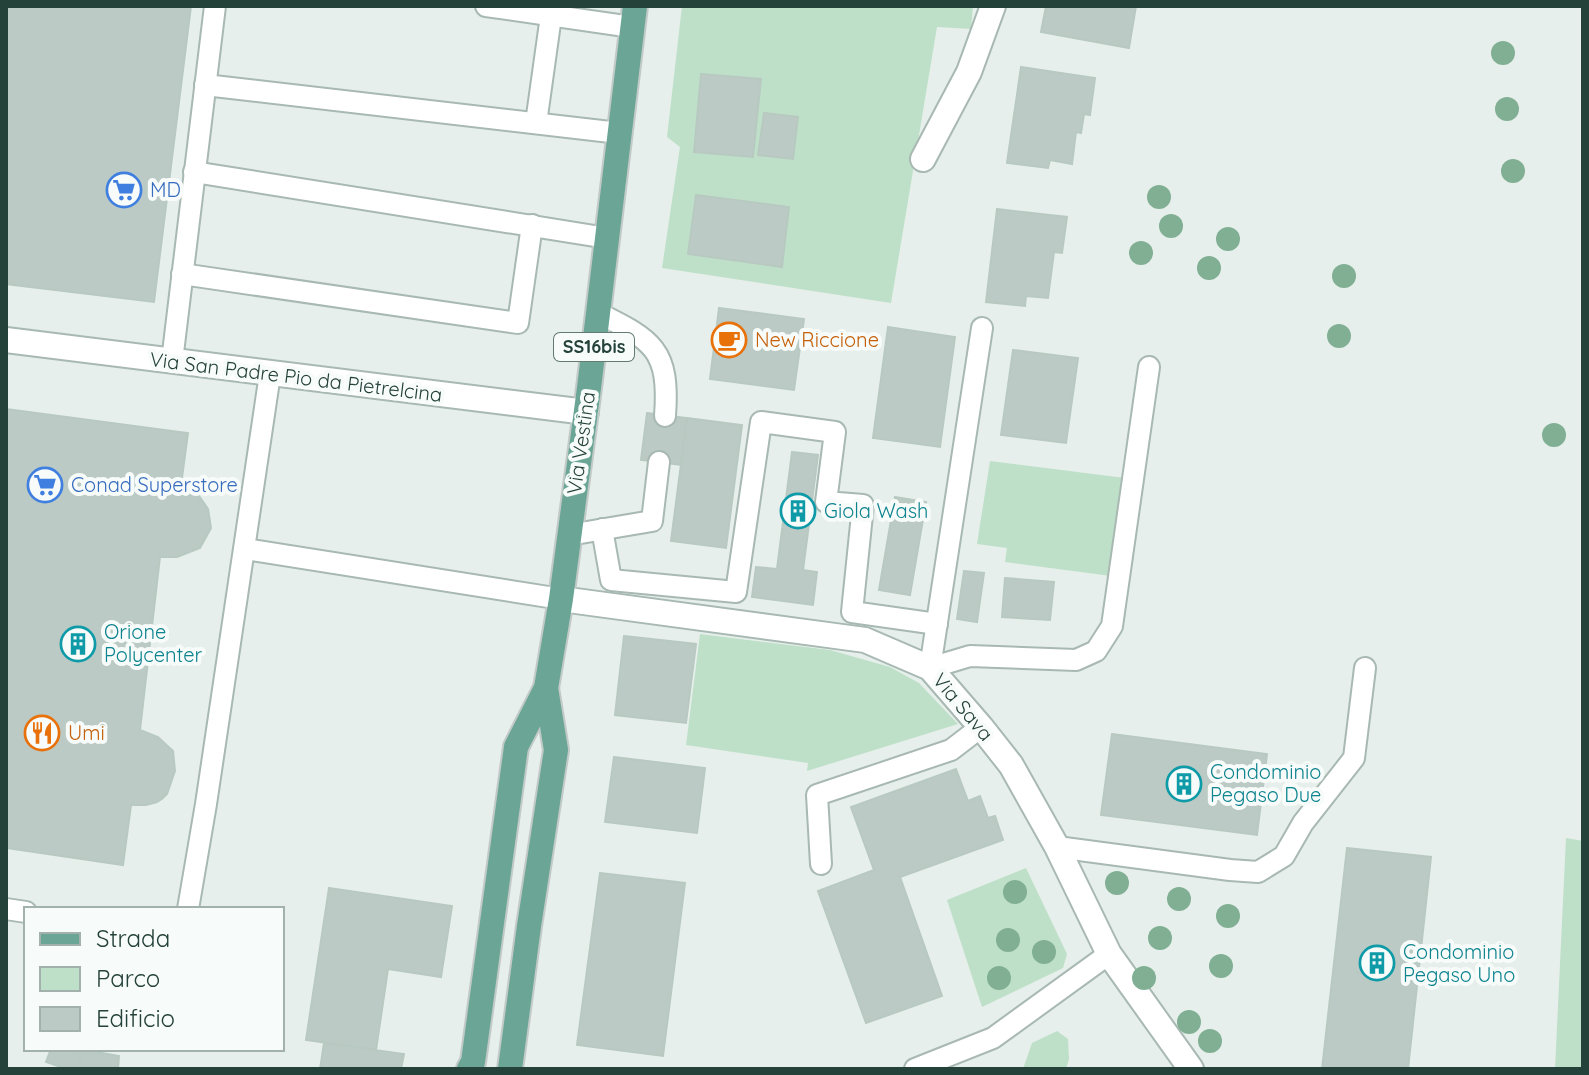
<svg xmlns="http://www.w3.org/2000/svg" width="1589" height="1075" viewBox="0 0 1589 1075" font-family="Quicksand,sans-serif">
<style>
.green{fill:#bfe0c8}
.building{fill:#bbcac4;stroke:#b8c9c2;stroke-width:2}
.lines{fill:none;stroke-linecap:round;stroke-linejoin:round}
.lane-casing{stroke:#a8b8b2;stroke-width:24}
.street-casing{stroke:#a8b8b2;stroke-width:28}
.primary-casing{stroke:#c2cac8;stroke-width:28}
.lane{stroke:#fff;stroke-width:20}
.street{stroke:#fff;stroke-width:24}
.primary{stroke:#6aa596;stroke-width:24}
.tree{fill:#80af93}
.labels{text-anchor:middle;stroke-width:8;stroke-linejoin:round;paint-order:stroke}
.shield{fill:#f7fbf9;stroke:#637a73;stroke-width:2}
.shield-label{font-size:18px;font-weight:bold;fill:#24423a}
.shop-label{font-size:20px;fill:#366cbe;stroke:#f7fbf9;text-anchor:start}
.food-label{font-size:20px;fill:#c56008;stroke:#f7fbf9;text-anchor:start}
.street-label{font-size:20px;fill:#24423a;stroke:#f7fbf9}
.culture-label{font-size:20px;fill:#0d838f;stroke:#f7fbf9;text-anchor:start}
</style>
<rect width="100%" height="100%" fill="#e6efeb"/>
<g class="green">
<path d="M682,6H973L971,29L937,27L891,303L662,268L680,147L667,137Z"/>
<path d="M990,461L1125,478L1111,576L1005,562L1007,548L977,544Z"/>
<path d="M700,634L830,650L890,667L919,683L958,724L807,771L808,763L686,745Z"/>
<path d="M1566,838L1583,841V1069H1555Z"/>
<path d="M1026,868L1067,954L1063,968L982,1007L947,900Z"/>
<path d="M1057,1031L1068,1039L1069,1059L1066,1069H1023L1032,1043Z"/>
</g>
<g class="building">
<path d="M6,6H191L154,302L6,284Z"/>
<path d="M1046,6H1136L1129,48L1041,32Z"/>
<path d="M1021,67L1095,78L1090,115L1084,114L1081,133L1076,132L1072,164L1050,160L1048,168L1007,163Z"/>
<path d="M701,74L761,79L753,157L694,152Z"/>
<path d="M764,113L798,117L793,159L758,155Z"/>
<path d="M696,195L789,207L782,267L688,254Z"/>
<path d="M997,209L1067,217L1062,253L1054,252L1048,298L1026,296L1025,306L986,302Z"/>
<path d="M719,308L804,319L794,390L710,379Z"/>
<path d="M888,327L955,337L940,447L873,438Z"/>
<path d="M1013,350L1078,358L1066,443L1001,435Z"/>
<path d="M6,409L188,433L181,485L197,493L208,509L211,528L200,548L177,557H160L140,730L158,737L173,751L175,771L167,794L163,798L157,802L146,805H131L123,865L6,848Z"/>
<path d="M647,413L687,418L681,465L641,460Z"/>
<path d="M687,418L742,425L726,548L671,541Z"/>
<path d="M792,452L818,455L803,570L817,572L813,605L752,597L756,567L777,569Z"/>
<path d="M895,497L926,502L910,595L879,590Z"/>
<path d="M964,571L984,573L977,622L957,619Z"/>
<path d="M1005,578L1054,582L1050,620L1002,617Z"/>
<path d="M624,636L696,644L686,723L615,715Z"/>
<path d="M1112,734L1267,754L1257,835L1101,815Z"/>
<path d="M614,757L705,768L697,833L605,822Z"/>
<path d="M956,769L968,801L980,796L988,818L995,816L1003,840L900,877L942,996L866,1023L818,891L874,870L851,807Z"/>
<path d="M1347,848L1431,857L1408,1069H1322Z"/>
<path d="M600,873L685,883L663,1056L577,1045Z"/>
<path d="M329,888L452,906L441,977L388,969L376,1050L306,1040Z"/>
<path d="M324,1043L404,1054L401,1069H320Z"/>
<path d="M51,1049H80V1069L64,1068L46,1062Z"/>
<path d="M80,1049L119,1056L118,1069H80Z"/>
</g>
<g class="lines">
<g class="lane-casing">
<g id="lane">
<path d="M486,6L632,27"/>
<path d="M205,85L619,133"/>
<path d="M536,123L551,16"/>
<path d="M194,172L607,238"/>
<path d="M182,274L518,323L532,225"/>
<path d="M598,313C653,340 670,350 665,416"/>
<path d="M982,328L930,668L970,656L1076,660L1096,651L1112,626L1149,367"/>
<path d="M172,361L215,6"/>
<path d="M602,529L611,580L736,592L761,422L835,432L826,502L863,505L852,612L937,624"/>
<path d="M569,535L652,521L659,462"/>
<path d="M245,549L561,599"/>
<path d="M1057,847L1230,870L1258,872L1284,856L1303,823L1354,758L1365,668"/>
<path d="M821,864L817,795L951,750L981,727"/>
<path d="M6,909L26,912"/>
<path d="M188,909L206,804L270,374"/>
<path d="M915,1069L993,1038L1109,954"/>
</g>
</g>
<g class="street-casing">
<g id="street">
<path d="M923,159L969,72L993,6"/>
<path d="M6,340L586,412"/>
<path d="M561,599L865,640L930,668L981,727L1011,765L1057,847L1109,954L1191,1069"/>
</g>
</g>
<g class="primary-casing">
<g id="primary">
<path d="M469,1069L473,1062L516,747L546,688L561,599L589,388L635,6"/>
<path d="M510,1069L529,926L556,750L546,688"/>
</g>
</g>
<use href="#lane" class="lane"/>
<use href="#street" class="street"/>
<use href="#primary" class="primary"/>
</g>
<g class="tree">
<circle cx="1503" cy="53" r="12"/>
<circle cx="1507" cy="109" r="12"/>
<circle cx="1513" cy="171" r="12"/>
<circle cx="1159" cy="197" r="12"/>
<circle cx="1171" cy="226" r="12"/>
<circle cx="1228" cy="239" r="12"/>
<circle cx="1141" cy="253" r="12"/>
<circle cx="1209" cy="268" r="12"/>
<circle cx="1344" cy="276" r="12"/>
<circle cx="1339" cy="336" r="12"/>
<circle cx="1554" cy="435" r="12"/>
<circle cx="1117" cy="883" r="12"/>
<circle cx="1015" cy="892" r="12"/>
<circle cx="1179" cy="899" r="12"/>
<circle cx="1228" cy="916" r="12"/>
<circle cx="1160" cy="938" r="12"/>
<circle cx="1008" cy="940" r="12"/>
<circle cx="1044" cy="952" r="12"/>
<circle cx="1221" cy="966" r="12"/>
<circle cx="999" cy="978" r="12"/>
<circle cx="1144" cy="978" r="12"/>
<circle cx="1189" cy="1022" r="12"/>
<circle cx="1210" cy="1041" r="12"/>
</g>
<defs>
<g id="supermarket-ring" transform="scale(1.8)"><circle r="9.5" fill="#f7fbf9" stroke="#3f7fe0" stroke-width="1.5"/><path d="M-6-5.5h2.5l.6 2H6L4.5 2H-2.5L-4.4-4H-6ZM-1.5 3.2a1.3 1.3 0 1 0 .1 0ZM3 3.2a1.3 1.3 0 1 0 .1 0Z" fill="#3f7fe0"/></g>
<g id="cafe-ring" transform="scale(1.8)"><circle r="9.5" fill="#f7fbf9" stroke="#e8710a" stroke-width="1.5"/><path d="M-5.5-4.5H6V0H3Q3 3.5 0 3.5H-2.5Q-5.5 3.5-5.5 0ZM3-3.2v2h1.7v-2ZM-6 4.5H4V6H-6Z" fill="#e8710a"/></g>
<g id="building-ring" transform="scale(1.8)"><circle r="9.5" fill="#f7fbf9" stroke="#0f9aa8" stroke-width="1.5"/><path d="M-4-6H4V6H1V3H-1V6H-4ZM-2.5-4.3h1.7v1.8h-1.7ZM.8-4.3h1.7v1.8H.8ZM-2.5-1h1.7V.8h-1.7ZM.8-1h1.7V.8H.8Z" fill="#0f9aa8"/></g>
<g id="restaurant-ring" transform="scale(1.8)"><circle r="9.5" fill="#f7fbf9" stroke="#e8710a" stroke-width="1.5"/><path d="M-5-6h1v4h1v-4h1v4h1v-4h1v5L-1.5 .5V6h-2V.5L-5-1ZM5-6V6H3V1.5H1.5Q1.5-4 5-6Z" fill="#e8710a"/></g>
</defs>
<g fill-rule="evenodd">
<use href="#supermarket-ring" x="124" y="190"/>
<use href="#cafe-ring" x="729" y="340"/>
<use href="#supermarket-ring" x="45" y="485"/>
<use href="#building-ring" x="798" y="511"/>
<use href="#building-ring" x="78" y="644"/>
<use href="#restaurant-ring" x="42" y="733"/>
<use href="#building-ring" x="1184" y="784"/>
<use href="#building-ring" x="1377" y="963"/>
</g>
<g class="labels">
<rect class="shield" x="554" y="333" width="80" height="28" rx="6"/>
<g class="shield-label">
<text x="594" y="353">SS16bis</text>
</g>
<g class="shop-label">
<text x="150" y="197">MD</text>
<text x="71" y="492">Conad Superstore</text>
</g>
<g class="food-label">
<text x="755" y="347">New Riccione</text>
<text x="68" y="740">Umi</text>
</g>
<g class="street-label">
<text transform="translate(296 377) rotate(7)" y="7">Via San Padre Pio da Pietrelcina</text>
<text transform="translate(581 443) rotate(-82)" y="7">Via Vestina</text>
<text transform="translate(963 707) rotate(50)" y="7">Via Sava</text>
</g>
<g class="culture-label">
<text x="824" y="518">Giola Wash</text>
<text x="104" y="639">Orione<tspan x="104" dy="23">Polycenter</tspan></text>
<text x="1210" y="779">Condominio<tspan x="1210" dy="23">Pegaso Due</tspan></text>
<text x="1403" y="959">Condominio<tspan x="1403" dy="23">Pegaso Uno</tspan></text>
</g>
</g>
<rect width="1589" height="1075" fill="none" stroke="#24423a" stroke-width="16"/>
<rect x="24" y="907" width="260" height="144" fill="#f7fbf9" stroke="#a3b1ad" stroke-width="2"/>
<rect x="40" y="933" width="40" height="12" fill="#6aa596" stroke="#a3b1ad" stroke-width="2"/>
<text x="96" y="947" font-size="24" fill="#24423a">Strada</text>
<rect x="40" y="967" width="40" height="24" fill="#bfe0c8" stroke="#a3b1ad" stroke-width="2"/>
<text x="96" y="987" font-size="24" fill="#24423a">Parco</text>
<rect x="40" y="1007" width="40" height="24" fill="#bbcac4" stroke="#a3b1ad" stroke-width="2"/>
<text x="96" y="1027" font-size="24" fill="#24423a">Edificio</text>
</svg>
